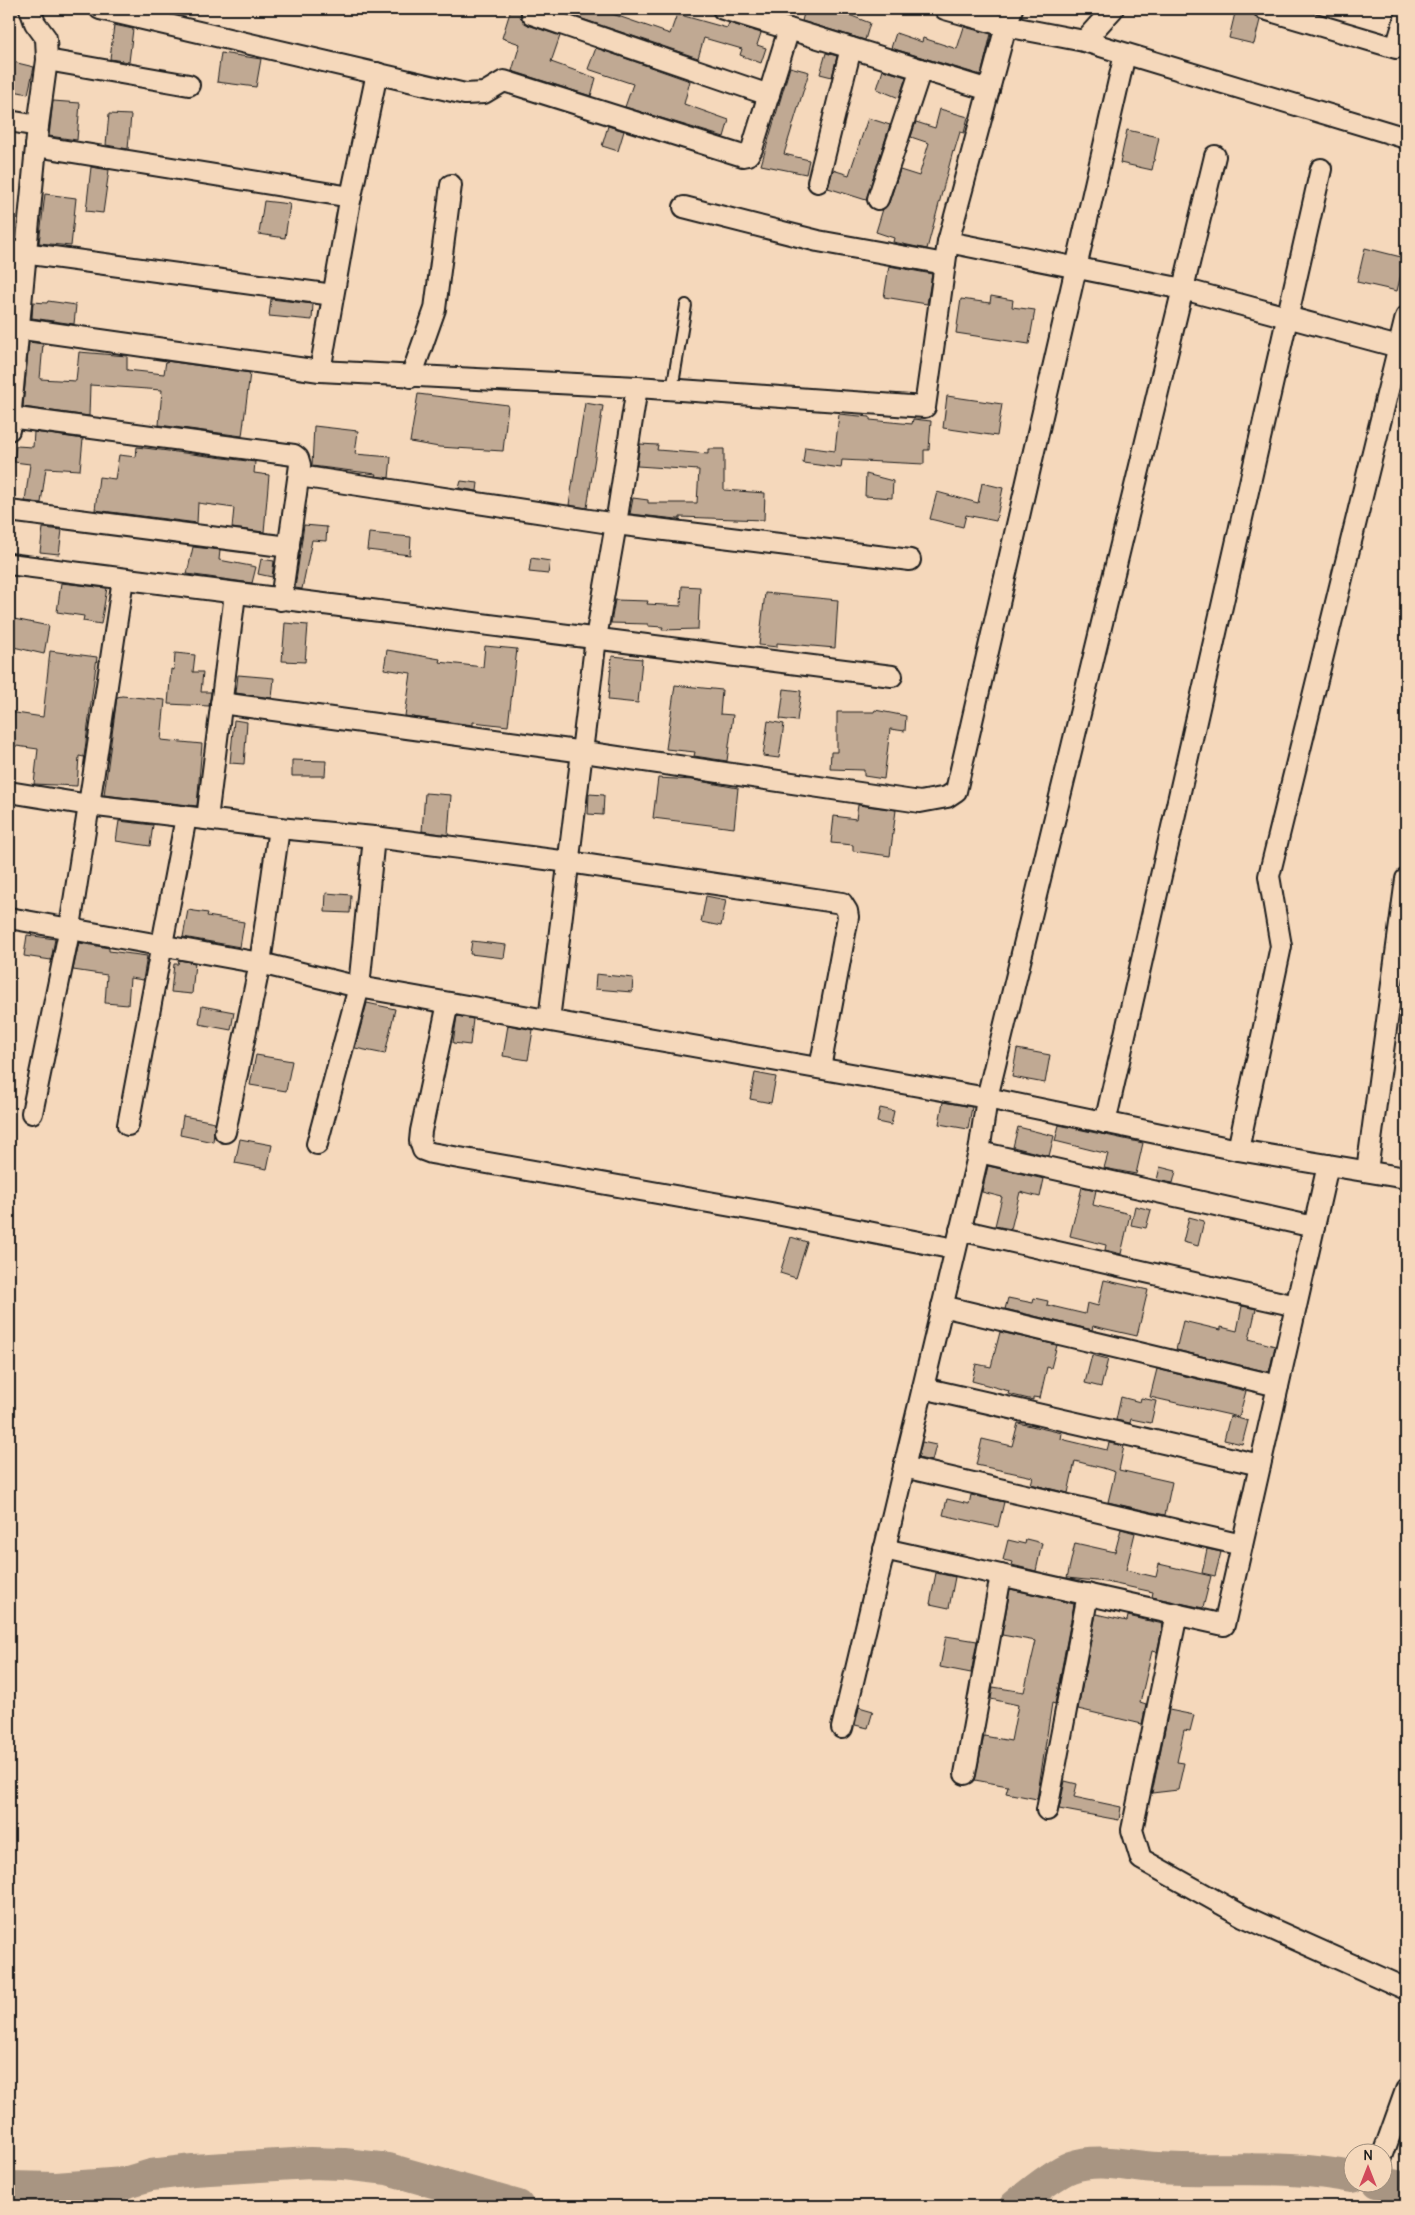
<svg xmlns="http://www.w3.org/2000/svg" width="1415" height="2215" viewBox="0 0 1415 2215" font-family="Delius,sans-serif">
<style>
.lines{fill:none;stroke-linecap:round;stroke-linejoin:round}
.river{stroke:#a89582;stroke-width:32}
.building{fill:#c0a993;stroke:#1c1c1c}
.service-casing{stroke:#1c1c1c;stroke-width:14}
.minor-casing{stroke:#1c1c1c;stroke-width:24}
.service{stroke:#f5d8bb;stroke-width:10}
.minor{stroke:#f5d8bb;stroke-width:20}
</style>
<rect width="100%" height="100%" fill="#f5d8bb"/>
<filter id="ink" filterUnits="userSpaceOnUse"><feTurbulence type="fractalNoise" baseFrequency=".02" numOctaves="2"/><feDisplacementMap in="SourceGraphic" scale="10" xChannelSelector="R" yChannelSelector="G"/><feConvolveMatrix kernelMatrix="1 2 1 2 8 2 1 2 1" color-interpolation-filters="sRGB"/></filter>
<g filter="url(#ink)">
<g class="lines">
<g class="river">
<path d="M1378,2182L1406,2188"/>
<path d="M9,2187L56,2188L124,2183L151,2175L193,2170L310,2163L344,2164L388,2169L518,2206"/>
<path d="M1015,2206C1028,2195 1055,2173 1071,2167C1100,2157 1129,2167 1158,2168C1223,2172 1288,2164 1352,2177"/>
</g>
</g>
<g class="building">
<path d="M511,9H522L520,17L528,25L560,36L551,62L596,78L591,96L512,71L520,44L502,38Z"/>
<path d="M553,9H598L670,34L677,14L727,28L729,23L761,33L757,45L766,48L761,63L740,55L742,49L704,38L698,58Z"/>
<path d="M805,9H845L844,13L870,23L865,40L802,21Z"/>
<path d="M1236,9L1252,11L1260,20L1254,44L1229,38Z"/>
<path d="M114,25L133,29L129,62L110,59Z"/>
<path d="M964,27L991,34L981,75L891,48L896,33L922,42L923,38L957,49Z"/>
<path d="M596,48L690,81L684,104L729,120L724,137L625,107L633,84L588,69Z"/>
<path d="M221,53L261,59L256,87L217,82Z"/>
<path d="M826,53L837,56L832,77L820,74Z"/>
<path d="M9,61L34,67L28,94L9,90Z"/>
<path d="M790,67L809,72L784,154L809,160L806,174L761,165Z"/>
<path d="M883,70L906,77L899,98L877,89Z"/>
<path d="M53,101L80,103L77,140L49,136Z"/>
<path d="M940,109L968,117L964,133L960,132L954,152L953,151L927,249L893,242L894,238L876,232L883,209L889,203L900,170L919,176L929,143L911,137L916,122L935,128Z"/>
<path d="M109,114L131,115L128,149L106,145Z"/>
<path d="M868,118L890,125L866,200L828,188L833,170L849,175Z"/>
<path d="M608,126L624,131L618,151L602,146Z"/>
<path d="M1127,130L1159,137L1152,170L1120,163Z"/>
<path d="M91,167L109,170L103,213L86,211Z"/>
<path d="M45,194L76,198L71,246L39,243Z"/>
<path d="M264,201L290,204L285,238L259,234Z"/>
<path d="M1365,248L1405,258L1397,291L1357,282Z"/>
<path d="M889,266L932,274L927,304L884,297Z"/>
<path d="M991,296L1013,300L1012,307L1035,310L1029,344L956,333L961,299L990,303Z"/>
<path d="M271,299L313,304L312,320L269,316Z"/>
<path d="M48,301L76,305L74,324L32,318L33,302L47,303Z"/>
<path d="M29,342L43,344L40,379L76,381L79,352L127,356V370L164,374L166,361L250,373L242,436L159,425L162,390L90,385L89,416L23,407Z"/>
<path d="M418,394L508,405L503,451L439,447L410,442Z"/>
<path d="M947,396L1002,404L997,436L943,428Z"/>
<path d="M585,403L603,406L587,508L569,505Z"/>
<path d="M839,414L870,417V420L912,424L913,419L931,421L929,450H924V464L842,460L841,468L803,463L805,447L835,451Z"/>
<path d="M314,426L358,431L355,454L391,457L389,478L375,476L376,474L312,466Z"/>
<path d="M34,432L83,439L80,470L46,468L41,503L25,501L30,464L14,462L16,446L33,447Z"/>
<path d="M640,444L658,445L657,450L708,454V449H724V490L765,493L764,520L680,517V519H677L630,514L633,498L648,500V503H697L699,470L637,466Z"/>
<path d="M137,447L255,462L254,473L269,475L264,532L232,528L234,508L198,503L197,523L95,510L99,477L115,479L119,455L136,457Z"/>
<path d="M866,474L893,481L892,498L865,496Z"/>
<path d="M461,481L478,483L477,491L459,488Z"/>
<path d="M982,483L1003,488L996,521L966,515L963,527L930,519L937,492L978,503Z"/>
<path d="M304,525L327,527L326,541L312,540L302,589L295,588Z"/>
<path d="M43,528L62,530L59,554L40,552Z"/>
<path d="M369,533L411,537L410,555L367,550Z"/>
<path d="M193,547L220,550L219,560L256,567L252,583L187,574Z"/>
<path d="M531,558L550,561L548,574L529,572Z"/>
<path d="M261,559L274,561L272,577L258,574Z"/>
<path d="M61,583L107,588L101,624L83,621L84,616L57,612Z"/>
<path d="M682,586L700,587L698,629L662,630L663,627L648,626V624L611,623L615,600L648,601L647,604L681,606Z"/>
<path d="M765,593L838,600L835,648L777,643V647L759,645Z"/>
<path d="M9,618L49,626L44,654L9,646Z"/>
<path d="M285,623L308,625L305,662L282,661Z"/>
<path d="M485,646L517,649L508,726L473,722V725L405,716L411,673L384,669L387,650L440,659L439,662L483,667Z"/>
<path d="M50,651L97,657L84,757L79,756L77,786L34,784L38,749L9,745V712L43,717Z"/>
<path d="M175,653L195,655L193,672H203L201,692H211L209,706L168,704L171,669L174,670Z"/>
<path d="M612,656L642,659L638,703L608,700Z"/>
<path d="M238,675L274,678L272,698L236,693Z"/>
<path d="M675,685L722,690L720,714L733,715L727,761L694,756L695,752L666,749Z"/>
<path d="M784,689L801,691L797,721L780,719Z"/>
<path d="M122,696L165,700L161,740L202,744L197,806L104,795L117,697Z"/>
<path d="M875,710L906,716L905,731L890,729L884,779L864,776V770L830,769L831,752H837V712H874Z"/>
<path d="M234,720L247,722L244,764L230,763Z"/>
<path d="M768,721L784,724L779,758L763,756Z"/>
<path d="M292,760L326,761L325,776H292Z"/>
<path d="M658,778L693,780L738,788L734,828L653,818Z"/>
<path d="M425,793L451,795L448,835L422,831Z"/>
<path d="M589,794L604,795L603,815L588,814Z"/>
<path d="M858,805L896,810L890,856L853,851V845L831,843L834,816L856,819Z"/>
<path d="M119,821L153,825L150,846L116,841Z"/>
<path d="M326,893L351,895L350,913L325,912Z"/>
<path d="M706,896L726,900L721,926L701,922Z"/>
<path d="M188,910L208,913L207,916L244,922L240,947L183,937Z"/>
<path d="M27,935L55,939L51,960L24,956Z"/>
<path d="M472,941L506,945L504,958L470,954Z"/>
<path d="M79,943L109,948V951L147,956L143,980L130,978L128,1005L105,1003L107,975L73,970Z"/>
<path d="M179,960L195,963L192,994L171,992L174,964H178Z"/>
<path d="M596,974L633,978L632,992L595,989Z"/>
<path d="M367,1003L395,1009L385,1054L355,1048Z"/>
<path d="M202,1006L234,1012L231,1030L199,1024Z"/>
<path d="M457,1016L473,1019L470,1045L453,1043Z"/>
<path d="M508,1025L533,1030L528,1060L503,1056Z"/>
<path d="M1017,1049L1050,1055L1045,1083L1012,1077Z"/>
<path d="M256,1055L292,1061L286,1091L250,1085Z"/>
<path d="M755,1073L776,1077L771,1103L750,1099Z"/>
<path d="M943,1102L972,1107L968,1129L939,1124Z"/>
<path d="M880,1108L894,1111L891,1125L877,1122Z"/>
<path d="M183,1116L215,1122L213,1142L180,1135Z"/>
<path d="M1059,1125L1143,1143L1136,1174L1104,1168L1108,1154L1055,1141Z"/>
<path d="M1018,1127L1054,1136L1049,1156L1013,1147Z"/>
<path d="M240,1139L272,1145L267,1169L235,1163Z"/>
<path d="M988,1166L1044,1179L1040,1197L1020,1192L1011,1229L995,1226L1002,1197L982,1192Z"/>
<path d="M1160,1167L1176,1171L1173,1183L1157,1180Z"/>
<path d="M1082,1187L1096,1190L1093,1205L1130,1214L1121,1254L1105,1250L1106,1245L1070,1236Z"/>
<path d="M1135,1206L1151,1210L1146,1228L1131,1225Z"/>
<path d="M1189,1217L1204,1221L1198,1246L1183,1242Z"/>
<path d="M791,1237L807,1242L796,1278L780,1273Z"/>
<path d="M1104,1280L1148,1290L1137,1336L1093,1326L1092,1330L1005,1309L1008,1298L1033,1303L1034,1298L1048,1301L1047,1305L1085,1314L1087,1303L1098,1306Z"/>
<path d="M1242,1306L1256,1309L1249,1339L1275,1346L1269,1372L1176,1350L1183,1321L1221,1330V1327L1237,1331Z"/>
<path d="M1000,1332L1057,1345L1051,1368L1047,1367L1040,1398L1033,1397V1400L1008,1394L1009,1391L972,1381L976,1364L991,1367Z"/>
<path d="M1092,1355L1108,1359L1101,1387L1085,1383Z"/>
<path d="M1157,1369L1246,1391L1239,1417L1150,1397Z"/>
<path d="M1121,1397L1140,1402L1141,1398L1156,1401L1151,1423L1131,1419L1130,1423L1116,1420Z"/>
<path d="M1230,1416L1248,1421L1242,1444L1224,1440Z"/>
<path d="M1018,1423L1062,1433L1061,1439L1107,1450L1109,1443L1124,1446L1119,1470L1172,1482L1165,1515L1108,1502L1115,1472L1103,1468L1075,1461L1068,1493L1031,1484L1033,1477L976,1465L982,1439L1012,1446Z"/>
<path d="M922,1442L936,1445L932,1461L918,1458Z"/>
<path d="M971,1495L1004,1502L998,1527L943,1515L947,1499L969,1504Z"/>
<path d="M1121,1529L1135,1533L1126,1570L1156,1577L1159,1564L1211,1576L1203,1608L1152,1597L1153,1592L1106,1582L1067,1578L1075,1543L1115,1552Z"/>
<path d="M1026,1539L1042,1543L1036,1571L1012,1565L1013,1562L1003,1560L1008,1540L1025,1544Z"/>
<path d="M1207,1549L1221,1552L1215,1576L1202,1573Z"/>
<path d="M936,1573L955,1577L949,1608L930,1604Z"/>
<path d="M1010,1589L1074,1604L1055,1704L1052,1703L1037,1799L1006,1793L1008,1786L975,1780L984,1736L1011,1741L1018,1705L991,1699L993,1687L1024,1692L1036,1641L1002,1635Z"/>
<path d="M1096,1614L1127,1621L1128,1616L1163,1624L1157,1652L1152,1651L1140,1703L1146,1705L1142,1724L1078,1709Z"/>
<path d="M946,1636L977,1641L971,1673L940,1667Z"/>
<path d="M859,1707L873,1711L868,1728L855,1725Z"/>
<path d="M1169,1710L1194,1715L1190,1731L1184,1730L1177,1762L1184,1763L1178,1790L1152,1793Z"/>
<path d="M1065,1781L1077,1784L1074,1797L1121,1807L1119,1820L1059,1809Z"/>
</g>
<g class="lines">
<g class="service-casing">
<path id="service" d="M672,390L686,305"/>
</g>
<g class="minor-casing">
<g id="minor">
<path d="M100,9L465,94L484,93L504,81L743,156L748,155L752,149L789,29"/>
<path d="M723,9L989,90"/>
<path d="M945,9L1006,26L948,242L1183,289L1406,349"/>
<path d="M1012,9L1006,26L1084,41L1113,9"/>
<path d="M1264,9L1396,48L1406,15"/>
<path d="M532,14L769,95"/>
<path d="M1084,41L1406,138"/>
<path d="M47,60L189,85"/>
<path d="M9,121L38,126"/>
<path d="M36,146L351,197"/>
<path d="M818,182L851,48"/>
<path d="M878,199L921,69"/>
<path d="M684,207L818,241L945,264"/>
<path d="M9,251L333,295"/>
<path d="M9,327L320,371L637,387L925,407L948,242"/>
<path d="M320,371L349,206L377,73"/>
<path d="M411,377L435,309L451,185"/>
<path d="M637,387L616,524L910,560"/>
<path d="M9,417L294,455L298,458L300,465L281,600"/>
<path d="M9,430L38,126L47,60L46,38L35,23L30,9"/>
<path d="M299,476L616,524L596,638L549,1020"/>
<path d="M9,511L289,547"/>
<path d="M9,564L892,676"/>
<path d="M221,703L584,752L920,802L947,797L956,791L1125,54"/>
<path d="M9,792L89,805L123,579"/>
<path d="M207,819L235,594"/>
<path d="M279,828L374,837L569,862L842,903L847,911L848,917L820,1068"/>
<path d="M9,918L260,963L359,987L987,1098L1238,1150L1406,1178"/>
<path d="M448,1003L421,1131L420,1141L423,1150L431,1153L771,1213L955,1249"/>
<path d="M32,1113L70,927L89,805L279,828L260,963L225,1132"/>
<path d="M1105,1123L1321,169"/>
<path d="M128,1125L186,817"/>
<path d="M317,1144L359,987L374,837"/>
<path d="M1238,1150L1281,946L1269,876L1406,317"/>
<path d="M979,1152L1314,1227"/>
<path d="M1367,1171L1406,879"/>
<path d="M960,1230L1296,1306"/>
<path d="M942,1306L1278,1386"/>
<path d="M923,1388L1260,1465"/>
<path d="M904,1467L1242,1545"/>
<path d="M884,1549L1224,1625L1328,1165"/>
<path d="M1177,1614L1132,1830L1141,1859L1243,1916L1406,1989"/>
<path d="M842,1728L979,1152L987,1098L1215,156"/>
<path d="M965,1774L1001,1575"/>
<path d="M1047,1810L1088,1594"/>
<path d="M1382,2157L1406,2090"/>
</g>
</g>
<use href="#service" class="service"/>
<use href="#minor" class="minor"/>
</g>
</g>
<rect width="1415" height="2215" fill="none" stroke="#f5d8bb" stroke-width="30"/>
<rect x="15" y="15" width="1385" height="2185" fill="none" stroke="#1c1c1c" stroke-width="2" filter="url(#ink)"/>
<g transform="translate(1368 2168)"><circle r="24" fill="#f5d8bb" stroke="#9e8d7b"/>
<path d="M0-4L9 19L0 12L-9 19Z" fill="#d1495b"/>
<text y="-8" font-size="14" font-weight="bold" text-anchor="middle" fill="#1c1c1c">N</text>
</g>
</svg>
